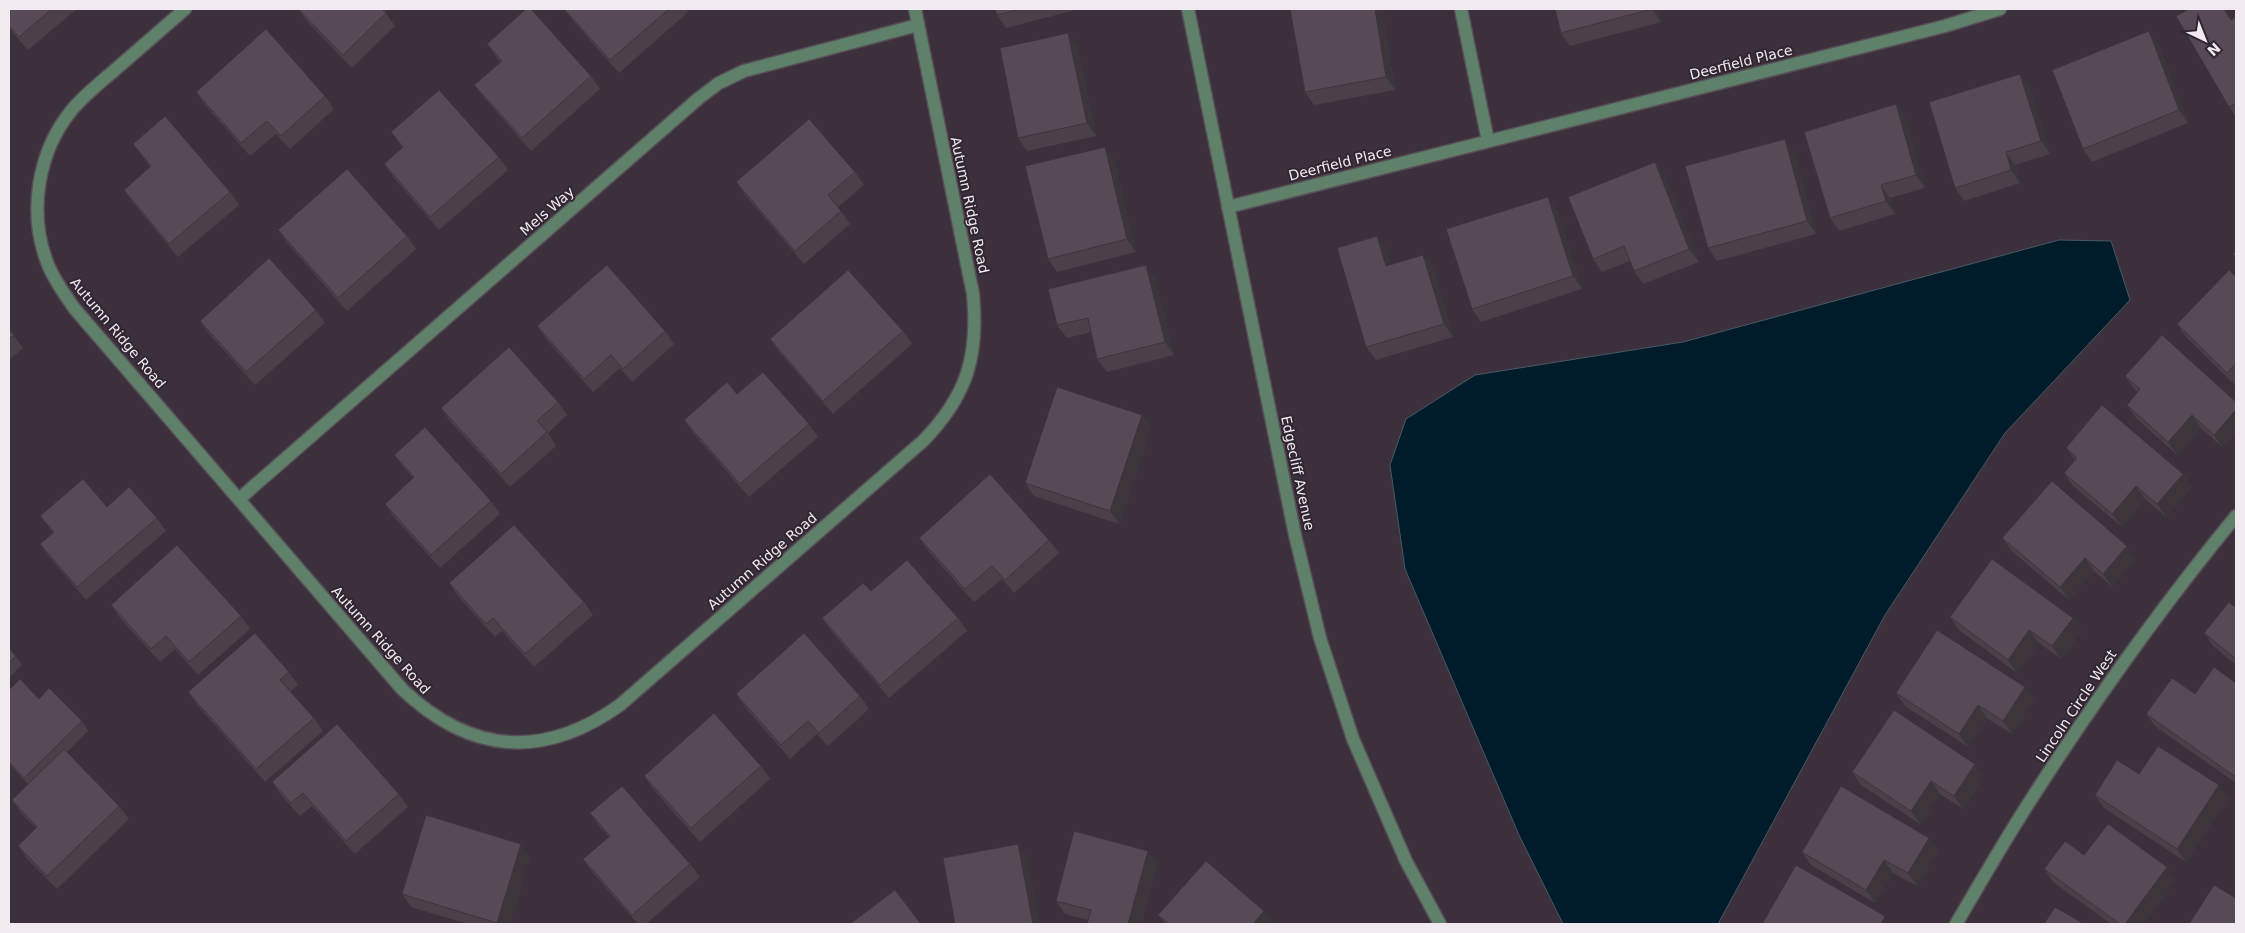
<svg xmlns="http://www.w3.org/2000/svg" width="2245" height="933" viewBox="0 0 2245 933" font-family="'DejaVu Sans',sans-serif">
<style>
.water{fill:#001b29;stroke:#485965}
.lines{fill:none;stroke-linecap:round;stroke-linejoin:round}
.minor-casing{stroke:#584e58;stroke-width:15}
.minor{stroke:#5f8069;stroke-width:12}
.wall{fill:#4b404a}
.shaded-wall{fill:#3d343c}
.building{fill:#574a56;stroke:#3d343c}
.labels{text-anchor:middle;stroke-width:4;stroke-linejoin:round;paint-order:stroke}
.street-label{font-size:14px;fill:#f1eaf1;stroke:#312631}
</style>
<rect width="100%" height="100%" fill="#3b303b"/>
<path class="water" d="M2059,240L2111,241L2130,300L2005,433L1885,615L1718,924H1563L1519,835L1405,569L1390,465L1406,419L1475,375L1683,342Z"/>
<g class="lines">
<g class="minor-casing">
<g id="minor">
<path d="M185,9C162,29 139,49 116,69C101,82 84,95 71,111C38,152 28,212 47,262C53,279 64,293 74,308L402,689C470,754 543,760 620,705L923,441C967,396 979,356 973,294L915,9"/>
<path d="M1188,9L1295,535L1320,638L1353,739L1406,861L1440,924"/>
<path d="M1461,9L1488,141"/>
<path d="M1228,207L1945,26L2000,9"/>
<path d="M239,499L699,98L719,83L744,71L918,25"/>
<path d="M1956,924C1981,882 2005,839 2032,798C2095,700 2162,606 2236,516"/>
</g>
</g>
<use href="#minor" class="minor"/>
</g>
<g class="wall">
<path d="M9,9H77L28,50L9,28Z"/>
<path d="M298,9H388L385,12L395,26L352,68L306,20Z"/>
<path d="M564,9H686L688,12L619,73L573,21Z"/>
<path d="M995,9H1079L1006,28L997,15Z"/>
<path d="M1290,9H1382L1395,90L1314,105L1305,92Z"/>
<path d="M1555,9H1658L1661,22L1570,46L1561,33Z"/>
<path d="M2189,9H2226L2232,19L2236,17V117L2229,107Z"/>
<path d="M487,44L591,76L600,89L531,151L484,98L474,85L500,62Z"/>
<path d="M2158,44L2188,123L2092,162L2083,149Z"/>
<path d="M1077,46L1096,136L1027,151L1018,138Z"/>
<path d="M2030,87L2050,154L2015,165L2020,183L1964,201L1955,188Z"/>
<path d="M196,92L325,96L334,109L290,149L276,134L250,156L205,105Z"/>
<path d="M1896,104L1905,117L1925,188L1890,198L1895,214L1839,231L1830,218Z"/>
<path d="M391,132L499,157L508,170L439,230L393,177L384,164L402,148Z"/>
<path d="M133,144L230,192L239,205L178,257L133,203L124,190L150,167Z"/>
<path d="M1105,147L1114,160L1136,252L1057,272L1048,259Z"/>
<path d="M1794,152L1816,234L1717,261L1708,248Z"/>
<path d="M1655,162L1664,175L1699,262L1643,284L1634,271L1630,261L1602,272L1593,259Z"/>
<path d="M855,172L864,185L838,207L850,224L804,264L745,195L736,182Z"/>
<path d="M1557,210L1582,289L1481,322L1472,309Z"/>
<path d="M278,230L407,236L416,249L347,311L287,243Z"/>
<path d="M1387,249L1391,265L1433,268L1453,337L1376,360L1366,347Z"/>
<path d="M2236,277V386L2186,337L2177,324Z"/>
<path d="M1155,278L1174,355L1107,372L1097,359L1091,332L1067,338L1057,325Z"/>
<path d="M316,310L325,323L255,385L209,334L200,321Z"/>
<path d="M537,326L665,331L674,344L632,382L620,368L593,392L546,339Z"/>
<path d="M9,329L23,348L9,360Z"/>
<path d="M903,331L912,344L833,414L779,352L770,339Z"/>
<path d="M2162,335L2223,448L2201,428L2177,455L2136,418L2127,405L2138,392L2134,389L2125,376Z"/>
<path d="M737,394L809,424L818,437L749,497L693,433L684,420Z"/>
<path d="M558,402L567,415L548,433L556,446L510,487L450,421L441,408Z"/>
<path d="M1142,415L1151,428L1119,524L1034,496L1025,483Z"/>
<path d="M2066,448L2183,474L2192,487L2166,517L2145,499L2122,527L2073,486L2064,473L2075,460Z"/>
<path d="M394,455L491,501L500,514L440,568L394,517L385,504L413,478L404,468Z"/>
<path d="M107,507L157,518L166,531L86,600L49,557L40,544L53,533L40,516Z"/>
<path d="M919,538L1049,540L1059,553L1014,593L1002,579L974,602L928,551Z"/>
<path d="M2002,538L2136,559L2112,587L2094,571L2069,600L2012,551Z"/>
<path d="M449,583L584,602L593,615L534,667L502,631L495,637L458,596Z"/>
<path d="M871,591L958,618L967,631L889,698L831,631L822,618Z"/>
<path d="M111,605L241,616L250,629L198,675L175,649L160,662L120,618Z"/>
<path d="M2236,608V665L2213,646L2204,633Z"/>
<path d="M1950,617L2082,631L2061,659L2039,643L2017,673L1959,630Z"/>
<path d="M9,648L16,656L22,665L9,678Z"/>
<path d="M289,672L298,685L290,692L314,718L323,731L265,782L197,705L188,692Z"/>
<path d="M2236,683V783L2156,727L2146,714L2195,694Z"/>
<path d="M2025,687L2034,700L2012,734L1987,718L1968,747L1905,706L1896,693Z"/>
<path d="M9,690L39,699L82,721L88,731L67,752L119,806L129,819L57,889L27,859L18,846L36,828L21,813L12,800L28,784L9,764Z"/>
<path d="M736,694L860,696L869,709L828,746L817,734L790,759L745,707Z"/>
<path d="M761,766L770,779L700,842L653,789L644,776Z"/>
<path d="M1852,772L1984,777L1963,809L1940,794L1920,824L1861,785Z"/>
<path d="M2139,774L2228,798L2186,862L2104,808L2095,795Z"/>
<path d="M272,782L399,794L408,807L355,854L312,806L300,816L281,795Z"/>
<path d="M590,813L690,864L700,877L646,924H638L592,872L583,859L609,837L599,826Z"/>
<path d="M1929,838L1938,851L1917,886L1893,873L1875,903L1811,865L1802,852Z"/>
<path d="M2084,855L2167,867L2176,880L2144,924H2111L2053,882L2044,869Z"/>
<path d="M530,857L510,924H468L411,907L402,894Z"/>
<path d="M1157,864L1141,924H1087L1088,920L1065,914L1056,901Z"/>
<path d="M1158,915L1169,924H1165Z"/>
</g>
<g class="shaded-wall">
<path d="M1375,9H1382L1395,90L1386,77Z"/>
<path d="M1652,9H1658L1661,22Z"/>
<path d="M2224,9H2226L2236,27L2231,20Z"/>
<path d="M2149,31L2158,44L2188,123L2179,110Z"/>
<path d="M1068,33L1077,46L1096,136L1087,123Z"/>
<path d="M2020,74L2030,87L2050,154L2041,141Z"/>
<path d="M1896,104L1905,117L1925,188L1916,175Z"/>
<path d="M1785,139L1794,152L1816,234L1807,221Z"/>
<path d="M1105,147L1114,160L1136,252L1127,239Z"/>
<path d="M2006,152L2015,165L2020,183L2011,170Z"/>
<path d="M1655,162L1664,175L1699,262L1689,249Z"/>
<path d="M1881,185L1890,198L1895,214L1886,201Z"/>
<path d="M1548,197L1557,210L1582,289L1573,276Z"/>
<path d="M1377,236L1387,249L1395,279L1386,266Z"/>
<path d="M1423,255L1433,268L1453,337L1444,324Z"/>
<path d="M1146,265L1155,278L1174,355L1165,342Z"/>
<path d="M2236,410V433L2223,448L2214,435Z"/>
<path d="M1142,415L1151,428L1119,524L1110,511Z"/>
<path d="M2192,415L2201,428L2177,455L2168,442Z"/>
<path d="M2183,474L2192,487L2166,517L2157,504Z"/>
<path d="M2136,486L2145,499L2122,527L2112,514Z"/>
<path d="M2127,546L2136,559L2112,587L2103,574Z"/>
<path d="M2085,558L2094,571L2069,600L2060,587Z"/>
<path d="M2073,618L2082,631L2061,659L2052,646Z"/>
<path d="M2029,630L2039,643L2017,673L2008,660Z"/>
<path d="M2025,687L2034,700L2012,734L2003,721Z"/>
<path d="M1978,705L1987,718L1968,747L1959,734Z"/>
<path d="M1975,764L1984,777L1963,809L1954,796Z"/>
<path d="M1931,781L1940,794L1920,824L1911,811Z"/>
<path d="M2219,785L2228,798L2186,862L2177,849Z"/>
<path d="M1929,838L1938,851L1917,886L1908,873Z"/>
<path d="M521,844L530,857L510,924H498L497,923Z"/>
<path d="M1018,844L1027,857L1040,924H1033Z"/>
<path d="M1148,851L1157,864L1141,924H1128Z"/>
<path d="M1884,860L1893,873L1875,903L1866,890Z"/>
<path d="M2167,867L2176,880L2144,924H2125Z"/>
<path d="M1264,911L1273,924H1253Z"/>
<path d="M1885,916L1891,924H1881Z"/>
</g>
<g class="building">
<path d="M9,9H52L19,37L9,26Z"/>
<path d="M298,9H382L386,13L343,55Z"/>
<path d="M526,9H531L591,76L522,138L474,85L502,61L487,44Z"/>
<path d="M564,9H669L610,60Z"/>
<path d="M995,9H1020L997,15Z"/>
<path d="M1290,9H1375L1386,77L1305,92Z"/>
<path d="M1555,9H1652L1561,33Z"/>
<path d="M2189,9H2224L2231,20L2236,17V103L2229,107L2176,16Z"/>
<path d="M266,29L325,96L281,136L267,121L241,143L196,92Z"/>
<path d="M2149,31L2179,110L2083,149L2052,70Z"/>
<path d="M1068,33L1087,123L1018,138L1000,48Z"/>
<path d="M2020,74L2041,141L2006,152L2011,170L1955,188L1929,102Z"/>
<path d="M439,90L499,157L430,217L384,164L403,147L391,132Z"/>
<path d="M1896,104L1916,175L1881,185L1886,201L1830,218L1804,132Z"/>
<path d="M165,116L230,192L169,244L124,190L151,166L133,144Z"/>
<path d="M809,119L855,172L828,195L841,211L795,251L736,182Z"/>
<path d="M1785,139L1807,221L1708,248L1685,166Z"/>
<path d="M1105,147L1127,239L1048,259L1025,166Z"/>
<path d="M1655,162L1689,249L1634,271L1624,246L1593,259L1568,197Z"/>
<path d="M347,169L407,236L338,298L278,230Z"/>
<path d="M1548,197L1573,276L1472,309L1446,229Z"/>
<path d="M1377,236L1386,266L1423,255L1444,324L1366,347L1337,248Z"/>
<path d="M2236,251V257L2233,254Z"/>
<path d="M269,258L316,310L246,372L200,321Z"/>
<path d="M607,265L665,331L623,369L611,355L584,379L537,326Z"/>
<path d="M1146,265L1165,342L1097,359L1088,318L1057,325L1048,289Z"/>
<path d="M848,270L903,331L823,401L770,339Z"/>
<path d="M2229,270L2236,277V363L2227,373L2177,324Z"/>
<path d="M9,329L14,335L9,339Z"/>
<path d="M2162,335L2236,402V410L2214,435L2192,415L2168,442L2127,405L2140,389L2125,376Z"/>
<path d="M509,347L558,402L537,421L547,432L501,474L441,408Z"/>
<path d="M763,372L809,424L740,484L684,420L727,382L737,394Z"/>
<path d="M1057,387L1142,415L1110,511L1025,483Z"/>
<path d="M2102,405L2183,474L2157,504L2136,486L2112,514L2064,473L2077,458L2066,448Z"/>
<path d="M425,427L491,501L431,555L385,504L414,477L394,455Z"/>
<path d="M990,474L1049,540L1005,580L992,566L965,589L919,538Z"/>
<path d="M83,479L107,507L129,487L157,518L77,587L40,544L54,532L40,516Z"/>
<path d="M2052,481L2127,546L2103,574L2085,558L2060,587L2002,538Z"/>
<path d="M514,525L584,602L525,654L493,618L486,624L449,583Z"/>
<path d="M177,545L241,616L189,662L166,636L151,649L111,605Z"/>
<path d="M1992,559L2073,618L2052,646L2029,630L2008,660L1950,617Z"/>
<path d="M907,560L958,618L880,685L822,618L863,583L871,591Z"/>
<path d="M2229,602L2236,608V659L2204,633Z"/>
<path d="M1937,630L2025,687L2003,721L1978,705L1959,734L1896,693Z"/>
<path d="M255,633L289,672L280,680L314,718L256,769L188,692Z"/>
<path d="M804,633L860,696L819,733L808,721L781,745L736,694Z"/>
<path d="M9,648L16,656L9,663Z"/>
<path d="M2214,667L2236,683V777L2146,714L2172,678L2195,694Z"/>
<path d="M20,679L39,699L49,688L82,721L24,778L9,762V690Z"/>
<path d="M1894,710L1975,764L1954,796L1931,781L1911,811L1852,772Z"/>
<path d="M714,713L761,766L691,828L644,776Z"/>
<path d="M337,724L399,794L346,841L303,793L291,803L272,782Z"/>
<path d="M2158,746L2219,785L2177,849L2095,795L2117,760L2139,774Z"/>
<path d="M64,749L119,806L47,876L18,846L37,827L12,800Z"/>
<path d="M622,786L690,864L632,915L583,859L610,836L590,813Z"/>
<path d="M1841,786L1929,838L1908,873L1884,860L1866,890L1802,852Z"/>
<path d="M426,815L521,844L497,923L402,894Z"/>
<path d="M2108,824L2167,867L2125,924H2120L2044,869L2065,841L2084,855Z"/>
<path d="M1074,831L1148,851L1128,924H1087L1091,910L1056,901Z"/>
<path d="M1018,844L1033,924H955L943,858Z"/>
<path d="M1206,861L1264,911L1253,924H1169L1158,915Z"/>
<path d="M1796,865L1885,916L1881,924H1762Z"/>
<path d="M2214,885L2236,898V924H2189Z"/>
<path d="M895,890L921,924H850Z"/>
<path d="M2055,907L2084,924H2044Z"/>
</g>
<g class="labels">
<g class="street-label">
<text transform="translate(1741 62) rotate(-14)" y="5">Deerfield Place</text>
<text transform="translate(1340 163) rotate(-14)" y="5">Deerfield Place</text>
<text transform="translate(970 205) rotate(78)" y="5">Autumn Ridge Road</text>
<text transform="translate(547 211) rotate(-41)" y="5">Mels Way</text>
<text transform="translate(118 333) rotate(50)" y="5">Autumn Ridge Road</text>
<text transform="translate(1298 473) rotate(78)" y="5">Edgecliff Avenue</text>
<text transform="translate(762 561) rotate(-41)" y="5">Autumn Ridge Road</text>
<text transform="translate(381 640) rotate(48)" y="5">Autumn Ridge Road</text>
<text transform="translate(2076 706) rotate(-56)" y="5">Lincoln Circle West</text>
</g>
</g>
<rect width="2245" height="933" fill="none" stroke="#f1eaf1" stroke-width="20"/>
<g transform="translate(2205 40) rotate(137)" stroke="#312631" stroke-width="4" paint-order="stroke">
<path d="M0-4L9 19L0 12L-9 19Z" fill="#f1eaf1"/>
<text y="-8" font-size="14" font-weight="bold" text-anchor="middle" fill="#f1eaf1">N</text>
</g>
</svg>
